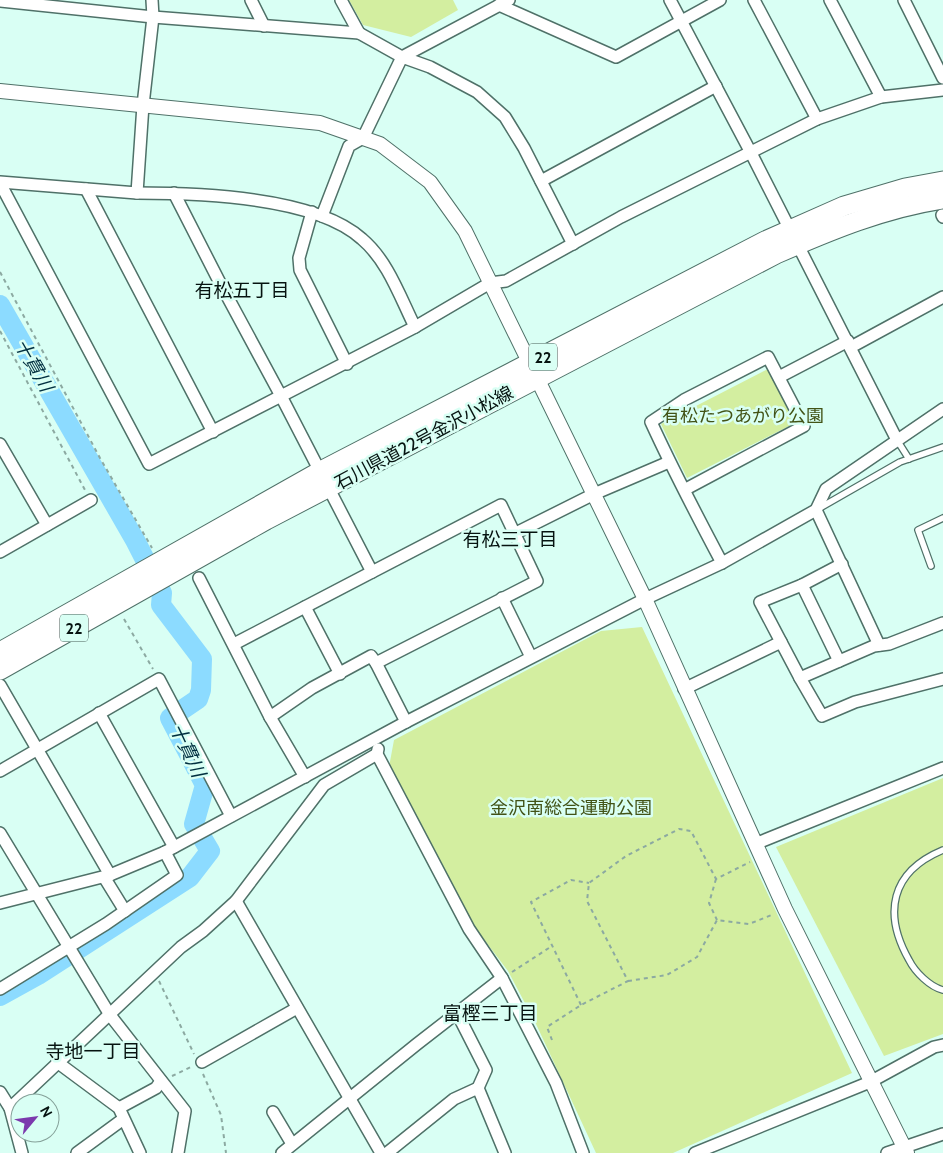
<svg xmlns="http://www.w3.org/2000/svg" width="943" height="1153" viewBox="0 0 943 1153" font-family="Cabin,'Noto Sans JP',sans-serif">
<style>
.green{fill:#d3eea0}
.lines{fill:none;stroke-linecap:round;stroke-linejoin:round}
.river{stroke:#8cdbff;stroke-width:20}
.service-casing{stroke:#4f7168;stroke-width:8}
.minor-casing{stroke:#4f7168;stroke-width:14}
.tertiary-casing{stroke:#4f7168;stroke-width:16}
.primary-casing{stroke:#4f7168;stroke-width:21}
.path{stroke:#8ca9a1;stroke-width:2;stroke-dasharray:4 4;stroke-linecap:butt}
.service{stroke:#fff;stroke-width:5.5}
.minor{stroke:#fff;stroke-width:11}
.tertiary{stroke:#fff;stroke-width:14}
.primary{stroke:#fff;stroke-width:19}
.labels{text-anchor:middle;stroke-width:5;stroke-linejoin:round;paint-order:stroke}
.shield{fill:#d9fff4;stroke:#455a54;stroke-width:1}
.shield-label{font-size:16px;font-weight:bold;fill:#061310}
.park-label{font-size:18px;fill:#425316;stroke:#d9fff4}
.street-label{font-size:18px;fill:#061310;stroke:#d9fff4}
.neighbourhood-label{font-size:19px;fill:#061310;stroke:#d9fff4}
.water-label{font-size:19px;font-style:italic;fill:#002f40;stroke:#d9fff4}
</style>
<rect width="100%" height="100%" fill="#d9fff4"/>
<g class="green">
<path d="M349,0H453L458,10L411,37L363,25Z"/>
<path d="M768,369L797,422L687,478L661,424Z"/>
<path d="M642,627L852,1073L673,1153H596L536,1024L508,971L473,925L389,767L394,740L601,631Z"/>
<path d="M943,778V1034L884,1056L776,847Z"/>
</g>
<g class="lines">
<path class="river" d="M0,305L135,540L162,593L161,605L202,659L201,690L198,699L170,718L205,785L194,824L210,851L190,877L38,975L0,996"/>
<g class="service-casing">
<g id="service">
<path d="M897,440L909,459"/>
<path d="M818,509L900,462L943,447"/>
<path d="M931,566L918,530L943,518"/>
<path d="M943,850C890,872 883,914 909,960C915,972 930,987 943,990"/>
</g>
</g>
<g class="minor-casing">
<g id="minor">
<path d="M251,0L264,26"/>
<path d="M341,0L359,33"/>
<path d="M670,0L750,151L897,440"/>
<path d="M754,0L817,119"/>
<path d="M830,0L881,97"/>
<path d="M904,0L943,78"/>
<path d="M0,1L153,17L359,33L402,57L430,67L477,92L505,117L524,148L573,244"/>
<path d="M499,5L616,57L720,0"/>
<path d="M541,181L716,86"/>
<path d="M0,182L137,193L143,105L153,17L152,0"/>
<path d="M0,183L149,464L281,396L372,572L501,505L537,581L376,663L371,656L312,688L270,717"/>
<path d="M86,189L213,432"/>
<path d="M137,193C199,193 316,197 362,239C388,261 400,297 415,327"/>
<path d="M174,193L220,283L281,396L415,327L490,283L506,281L621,217L817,119L881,97L943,90"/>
<path d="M312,212L299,258L300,270L347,364"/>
<path d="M942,215L943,217"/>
<path d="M322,216L349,146L363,138L402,57L509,0"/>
<path d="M851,347L943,297"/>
<path d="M779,377L848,341"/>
<path d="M0,444L47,525"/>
<path d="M684,490L804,426L768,357L684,400L651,422C673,470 697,516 722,563"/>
<path d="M816,510L879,645"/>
<path d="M514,534L594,494L669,462"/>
<path d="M0,552L91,500"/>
<path d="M199,578L270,717L305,777"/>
<path d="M802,585L839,661"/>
<path d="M502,598L531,657"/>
<path d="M305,607L340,674"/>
<path d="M781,642L760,602L802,585L842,564"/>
<path d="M234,644L372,572"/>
<path d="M376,663L406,722"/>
<path d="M800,678L822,716L855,702L943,679"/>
<path d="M0,685L110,875"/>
<path d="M684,689L781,642L800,678L874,646L889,644L943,623"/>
<path d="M99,713L174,847"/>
<path d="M378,749L377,754L469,929L502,978L556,1083L583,1153"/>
<path d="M0,771L159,679L231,816"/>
<path d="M0,833L110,1015L185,1111L178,1153"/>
<path d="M755,844L943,768"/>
<path d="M104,877L125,911"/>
<path d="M236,901L381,1153"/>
<path d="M0,903L110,875L165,852L406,722L645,599L722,563L816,510L826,489L943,409"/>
<path d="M0,989L106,924L177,875L165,852"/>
<path d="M457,1013L486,1070L478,1088L505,1153"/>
<path d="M57,1062L119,1108L140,1153"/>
<path d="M202,1062L297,1008"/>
<path d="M0,1092L10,1108L22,1153"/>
<path d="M10,1108L181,947L203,931L236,901L324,785L377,754"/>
<path d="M119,1108L156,1088L161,1081"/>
<path d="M273,1112L292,1144"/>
<path d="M77,1153L122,1120"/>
<path d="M282,1153L417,1044L502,978"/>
<path d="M387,1153L454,1099L478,1088"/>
<path d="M695,1153L870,1082L934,1047L943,1045"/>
<path d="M887,1153L943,1134"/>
</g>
</g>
<g class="tertiary-casing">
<path id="tertiary" d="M0,91L320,123L380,144L430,182L465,231L645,599L785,909L907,1153"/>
</g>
<g class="primary-casing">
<g id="primary">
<path d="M0,652L319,472L765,241L844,206L905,188L943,181"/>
<path d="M0,670L266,520L776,254C831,230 884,208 943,199"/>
</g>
</g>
<g class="path">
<path d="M0,272L100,458L152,548"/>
<path d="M0,331L85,490"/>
<path d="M124,619L153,669"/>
<path d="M716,879L709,903L717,920"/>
<path d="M512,972L552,946"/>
<path d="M159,981L194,1054"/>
<path d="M628,981L667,975L697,957L717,920L749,924L774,914"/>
<path d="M581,1005L531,902L571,880L589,883"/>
<path d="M552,1040L547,1027L581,1005L628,981L587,901L589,883L626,856L679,829L691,831L716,879L750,862"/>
<path d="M203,1074L221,1115L226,1153"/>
<path d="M172,1076L193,1066"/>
</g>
<use href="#service" class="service"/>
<use href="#minor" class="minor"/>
<use href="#tertiary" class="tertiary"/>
<use href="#primary" class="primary"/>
</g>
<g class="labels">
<g class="shield">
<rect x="529" y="343.5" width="28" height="27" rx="4"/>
<rect x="60" y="614.5" width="28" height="27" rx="4"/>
</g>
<g class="shield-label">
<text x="543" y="363">22</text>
<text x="74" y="634">22</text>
</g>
<g class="park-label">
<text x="743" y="422">有松たつあがり公園</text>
<text x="571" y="814">金沢南総合運動公園</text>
</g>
<g class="street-label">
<text transform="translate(424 438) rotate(-28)" y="6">石川県道22号金沢小松線</text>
</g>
<g class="neighbourhood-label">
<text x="242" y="297">有松五丁目</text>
<text x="510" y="546">有松三丁目</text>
<text x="490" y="1020">富樫三丁目</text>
<text x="93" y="1058">寺地一丁目</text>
</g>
<g class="water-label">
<text transform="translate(34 365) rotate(60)" y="7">十貫川</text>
<text transform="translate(188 750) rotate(65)" y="7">十貫川</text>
</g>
</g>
<g transform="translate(35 1118) rotate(61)"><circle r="24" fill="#d9fff4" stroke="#85a199"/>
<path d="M0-4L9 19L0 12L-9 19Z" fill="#7b39ad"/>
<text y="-8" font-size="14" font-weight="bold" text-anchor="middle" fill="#061310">N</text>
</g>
</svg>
